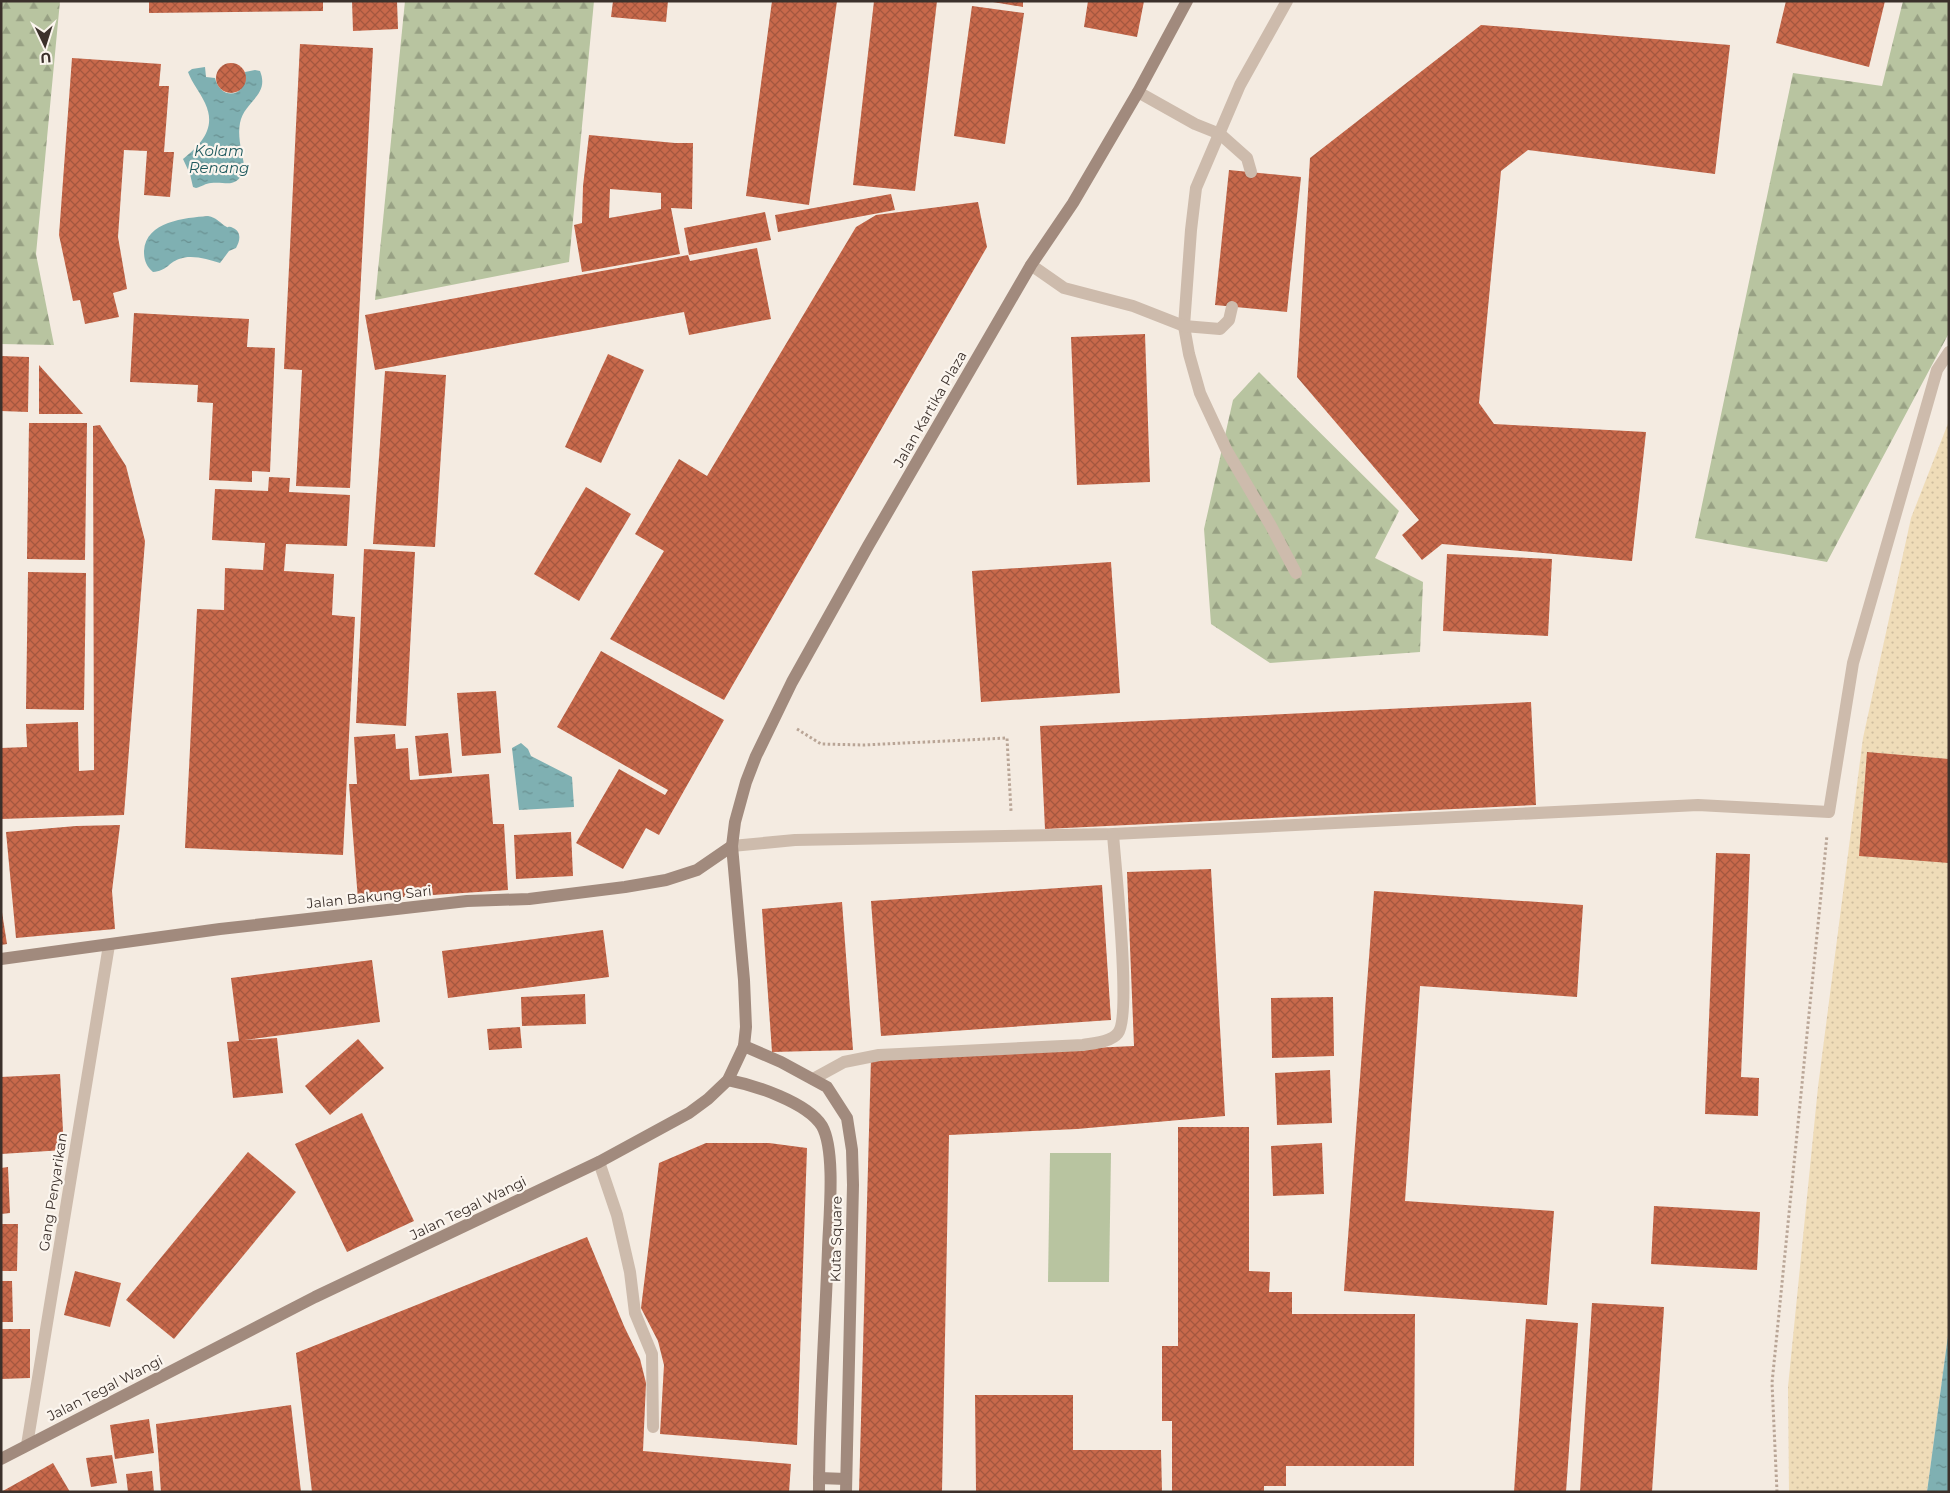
<svg xmlns="http://www.w3.org/2000/svg" width="1950" height="1493" viewBox="0 0 1950 1493" font-family="Montserrat,sans-serif">
<style>
.forest{fill:url(#forest-firs)}
.sand{fill:url(#sand-dots)}
.park{fill:#b8c4a0}
.water{fill:url(#water-ripples)}
.building{fill:url(#building-cross-hatch);fill-rule:evenodd}
.lines{fill:none;stroke-linecap:round;stroke-linejoin:round}
.path{stroke:#b9a596;stroke-width:3;stroke-dasharray:2.5 2.5;stroke-linecap:butt}
.service{stroke:#cdbbac;stroke-width:12}
.minor{stroke:#cdbbac;stroke-width:12}
.secondary{stroke:#a18a7d;stroke-width:12}
.labels{text-anchor:middle;stroke-width:4.5;stroke-linejoin:round;paint-order:stroke}
.street-label{font-size:14px;fill:#3b302b;stroke:#fbf5ee}
.water-label{font-size:15px;font-style:italic;fill:#1f5a5e;stroke:#fbf5ee}
</style>
<defs>
<pattern id="forest-firs" width="22" height="20" patternUnits="userSpaceOnUse" patternTransform="scale(1.25)"><rect width="22" height="20" fill="#b8c4a0"/><path d="M5 1l3.5 6h-7zM16 11l3.5 6h-7z" fill="#97a083"/></pattern>
<pattern id="sand-dots" width="8" height="8" patternUnits="userSpaceOnUse" patternTransform="scale(1.25)"><rect width="8" height="8" fill="#efdcb8"/><path d="M2 2h.1M6 6h.1" fill="none" stroke="#cebd9e" stroke-width="1.8" stroke-linecap="round"/></pattern>
<pattern id="water-ripples" width="26" height="14" patternUnits="userSpaceOnUse" patternTransform="scale(1.25)"><rect width="26" height="14" fill="#7fb0b2"/><path d="M2 4q2-2 4 0t4 0M15 11q2-2 4 0t4 0" fill="none" stroke="#699091"/></pattern>
<pattern id="building-cross-hatch" width="8" height="8" patternUnits="userSpaceOnUse" patternTransform="scale(1.25)"><rect width="8" height="8" fill="#c8694b"/><path d="M0 0l8 8M0 8l8-8" fill="none" stroke="#a4573f"/></pattern>
</defs>
<rect width="100%" height="100%" fill="#f4ebe1"/>
<g class="forest">
<path d="M1,1H60L36,254L54,345L1,344Z"/>
<path d="M405,1H594L569,262L375,300Z"/>
<path d="M1903,1H1949V333L1827,562L1695,538L1793,73L1882,86Z"/>
<path d="M1259,372L1399,511L1375,558L1423,582L1420,652L1270,663L1211,624L1204,529L1233,400Z"/>
</g>
<path class="sand" d="M1949,421V1328L1927,1492H1789L1788,1387L1818,1087L1863,738L1911,518Z"/>
<path class="park" d="M1050,1153H1111L1109,1282H1048Z"/>
<g class="water">
<path d="M205,67L206,77L215,78C221,102 248,97 245,72L255,70L260,71C270,96 244,101 240,123C237,138 243,156 245,170C234,190 227,181 211,183C206,183 201,187 196,188L193,187L190,174L183,159C201,144 217,128 205,103C200,92 192,83 188,72L192,69Z"/>
<path d="M208,216C217,218 218,221 225,226C230,229 227,225 233,228C242,232 240,241 236,248L229,251L220,263C208,259 191,254 179,259C168,263 167,271 153,272C146,266 144,260 144,251C146,221 185,218 208,216Z"/>
<path d="M521,743L528,749L531,756L572,777L574,807L519,810L512,748Z"/>
<path d="M1949,1328V1492H1927Z"/>
</g>
<g class="building">
<path d="M149,1H323V11L149,13Z"/>
<path d="M352,1H397L398,29L353,31Z"/>
<path d="M613,1H668L666,22L611,17Z"/>
<path d="M772,1H837L809,205L746,196Z"/>
<path d="M874,1H937L915,191L853,185Z"/>
<path d="M987,1H1023V7Z"/>
<path d="M1088,1H1144L1137,37L1084,27Z"/>
<path d="M1786,1H1885L1869,67L1776,43Z"/>
<path d="M972,6L1024,13L1005,144L954,136Z"/>
<path d="M1481,25L1730,45L1715,174L1528,150L1501,171L1479,403L1494,424L1646,432L1632,561L1442,544L1422,560L1402,535L1419,520L1297,377L1310,158Z"/>
<path d="M300,44L373,48L350,488L296,486L302,370L284,369Z"/>
<path d="M72,58L161,64L159,86H169L164,152H174L170,197L144,195L147,151L124,150L118,237L127,289L113,293L119,317L85,324L80,300L73,301L59,235Z"/>
<circle cx="231" cy="78" r="15"/>
<path d="M589,135L675,143H693L692,209L671,208L680,254L582,272L574,225L582,223L583,186ZM610,189L661,193V209L609,218Z"/>
<path d="M1229,170L1301,177L1287,312L1215,305Z"/>
<path d="M891,194L895,210L778,232L775,215Z"/>
<path d="M978,202L987,247L724,700L610,639L664,551L635,534L679,459L707,476L856,227L876,215Z"/>
<path d="M765,212L771,240L689,255L684,228Z"/>
<path d="M757,248L771,319L689,335L684,312L375,370L365,315L688,255L690,261Z"/>
<path d="M134,313L249,319L247,347L275,348L270,472L252,471V482L209,480L213,403L197,402L198,385L130,382Z"/>
<path d="M1145,334L1150,482L1077,485L1071,337Z"/>
<path d="M608,354L644,370L601,463L565,447Z"/>
<path d="M1,356L29,357L28,412L1,411Z"/>
<path d="M39,365L83,414H39Z"/>
<path d="M385,371L446,375L435,547L373,544Z"/>
<path d="M29,423H87L85,560L27,559Z"/>
<path d="M100,425L126,466L145,541L124,815L1,819V748L27,747L26,724L78,722L79,771L94,770L93,426Z"/>
<path d="M269,477L290,478L289,492L350,495L347,546L286,544L284,571L334,574L332,615L355,617L343,855L185,848L197,609L224,610L225,568L263,570L265,543L212,540L215,489L268,491Z"/>
<path d="M586,487L631,514L579,601L534,574Z"/>
<path d="M364,549L415,552L406,726L356,723Z"/>
<path d="M1447,554L1552,559L1548,636L1443,631Z"/>
<path d="M1111,562L1120,693L981,702L972,571Z"/>
<path d="M28,572L86,573L84,710L26,709Z"/>
<path d="M601,651L724,720L659,835L646,828L623,869L576,843L619,769L665,795L668,790L557,727Z"/>
<path d="M496,691L501,753L462,756L457,693Z"/>
<path d="M1531,702L1536,805L1045,829L1040,726Z"/>
<path d="M448,733L452,773L419,776L415,736Z"/>
<path d="M395,734L396,749L408,748L410,780L489,774L493,824H504L508,890L358,900L349,784H357L354,737Z"/>
<path d="M1867,752L1949,759V863L1859,856Z"/>
<path d="M120,825L112,891L115,929L16,938L6,832L76,826Z"/>
<path d="M571,832L573,876L516,879L514,835Z"/>
<path d="M1716,853L1750,854L1741,1077L1759,1078L1758,1116L1705,1114Z"/>
<path d="M1211,869L1225,1116L1077,1129L949,1135L942,1492H859L871,1058L1134,1046L1127,872Z"/>
<path d="M1102,885L1111,1020L881,1036L871,901Z"/>
<path d="M1374,891L1583,905L1577,997L1420,986L1405,1201L1554,1211L1547,1305L1344,1291Z"/>
<path d="M842,902L853,1050L772,1052L762,909Z"/>
<path d="M1,906L7,944L1,945Z"/>
<path d="M603,930L609,977L448,998L442,951Z"/>
<path d="M372,960L380,1022L244,1040L277,1038L283,1093L233,1098L227,1042L239,1041L231,978Z"/>
<path d="M585,994L586,1024L522,1026L521,997Z"/>
<path d="M1333,997L1334,1056L1272,1058L1271,998Z"/>
<path d="M520,1027L522,1048L489,1050L487,1029Z"/>
<path d="M358,1039L384,1068L330,1115L305,1086Z"/>
<path d="M1330,1070L1332,1123L1277,1125L1275,1073Z"/>
<path d="M60,1074L64,1150L1,1154V1077Z"/>
<path d="M362,1113L414,1221L347,1252L295,1144Z"/>
<path d="M1178,1127H1249V1271L1270,1272L1269,1292H1292V1314H1415L1414,1466H1286V1486H1264V1492H1172V1421H1162V1346H1178Z"/>
<path d="M706,1143H769L807,1148L797,1445L660,1434L664,1365L658,1341L641,1308L659,1163Z"/>
<path d="M1322,1143L1324,1194L1273,1196L1271,1146Z"/>
<path d="M248,1152L296,1192L174,1339L126,1300Z"/>
<path d="M8,1167L10,1213L1,1214V1168Z"/>
<path d="M1654,1206L1760,1212L1757,1270L1651,1264Z"/>
<path d="M1,1224H18L17,1271H1Z"/>
<path d="M587,1237L624,1326L640,1359L646,1383L643,1451L791,1464L789,1492H312L296,1353Z"/>
<path d="M75,1271L121,1283L110,1327L64,1315Z"/>
<path d="M1,1281H12L13,1322H1Z"/>
<path d="M1592,1303L1664,1307L1652,1492H1580Z"/>
<path d="M1526,1319L1578,1323L1566,1492H1514Z"/>
<path d="M1,1329H30V1378L1,1379Z"/>
<path d="M975,1395H1073V1450H1161L1162,1492H976Z"/>
<path d="M291,1405L301,1492H161L156,1424Z"/>
<path d="M149,1419L154,1453L115,1459L110,1425Z"/>
<path d="M112,1455L117,1483L91,1487L86,1458Z"/>
<path d="M53,1463L70,1492H1Z"/>
<path d="M152,1471L154,1492H128L126,1474Z"/>
</g>
<g class="lines">
<g class="path">
<path d="M797,729L821,744L864,745L1007,738L1011,811"/>
<path d="M1777,1492L1772,1383L1827,835"/>
</g>
<g class="service">
<path d="M1287,1L1240,85L1196,188L1191,230L1184,326L1189,354L1200,393L1227,451L1271,526L1296,573"/>
<path d="M1138,92L1195,124L1220,134L1247,158L1251,172"/>
<path d="M1031,265L1064,288L1133,306L1184,326L1220,329L1229,320L1232,307"/>
<path d="M732,846L795,840L1113,834L1698,805L1829,812L1853,663L1937,370L1949,352"/>
<path d="M813,1079L844,1062L879,1055L1083,1045C1094,1043 1111,1042 1118,1033C1132,1016 1115,865 1113,834"/>
<path d="M599,1162L617,1215L630,1272L635,1313L652,1354L653,1427"/>
</g>
<path class="minor" d="M27,1445L109,945"/>
<g class="secondary">
<path d="M1,959L220,929L467,901L529,899L625,887L666,880L697,870L732,846"/>
<path d="M744,1046L781,1062L827,1087L847,1118L852,1150L853,1185L846,1492"/>
<path d="M728,1080C754,1085 807,1102 822,1126C836,1151 829,1218 828,1249C825,1330 819,1411 819,1492"/>
<path d="M1,1459L315,1297L599,1162L689,1113L708,1099L728,1080L744,1046L746,1027L744,980L732,846L735,822L746,782L756,756L792,682L868,546L1031,265L1073,203L1138,92L1187,1"/>
<path d="M819,1478L846,1479"/>
</g>
</g>
<g class="labels">
<g class="street-label">
<text transform="translate(930 409) rotate(-60)" y="5">Jalan Kartika Plaza</text>
<text transform="translate(369 897) rotate(-6)" y="5">Jalan Bakung Sari</text>
<text transform="translate(53 1192) rotate(-81)" y="5">Gang Penyarikan</text>
<text transform="translate(468 1208) rotate(-26)" y="5">Jalan Tegal Wangi</text>
<text transform="translate(836 1239) rotate(-89)" y="5">Kuta Square</text>
<text transform="translate(105 1388) rotate(-27)" y="5">Jalan Tegal Wangi</text>
</g>
<g class="water-label">
<text x="219" y="156">Kolam<tspan x="219" dy="17">Renang</tspan></text>
</g>
</g>
<rect width="1950" height="1493" fill="none" stroke="#3b302b" stroke-width="5"/>
<g transform="translate(45 45) rotate(176)" stroke="#fbf5ee" stroke-width="4" paint-order="stroke">
<path d="M0-4L9 19L0 12L-9 19Z" fill="#3b302b"/>
<text y="-8" font-size="14" font-weight="bold" text-anchor="middle" fill="#3b302b">U</text>
</g>
</svg>
